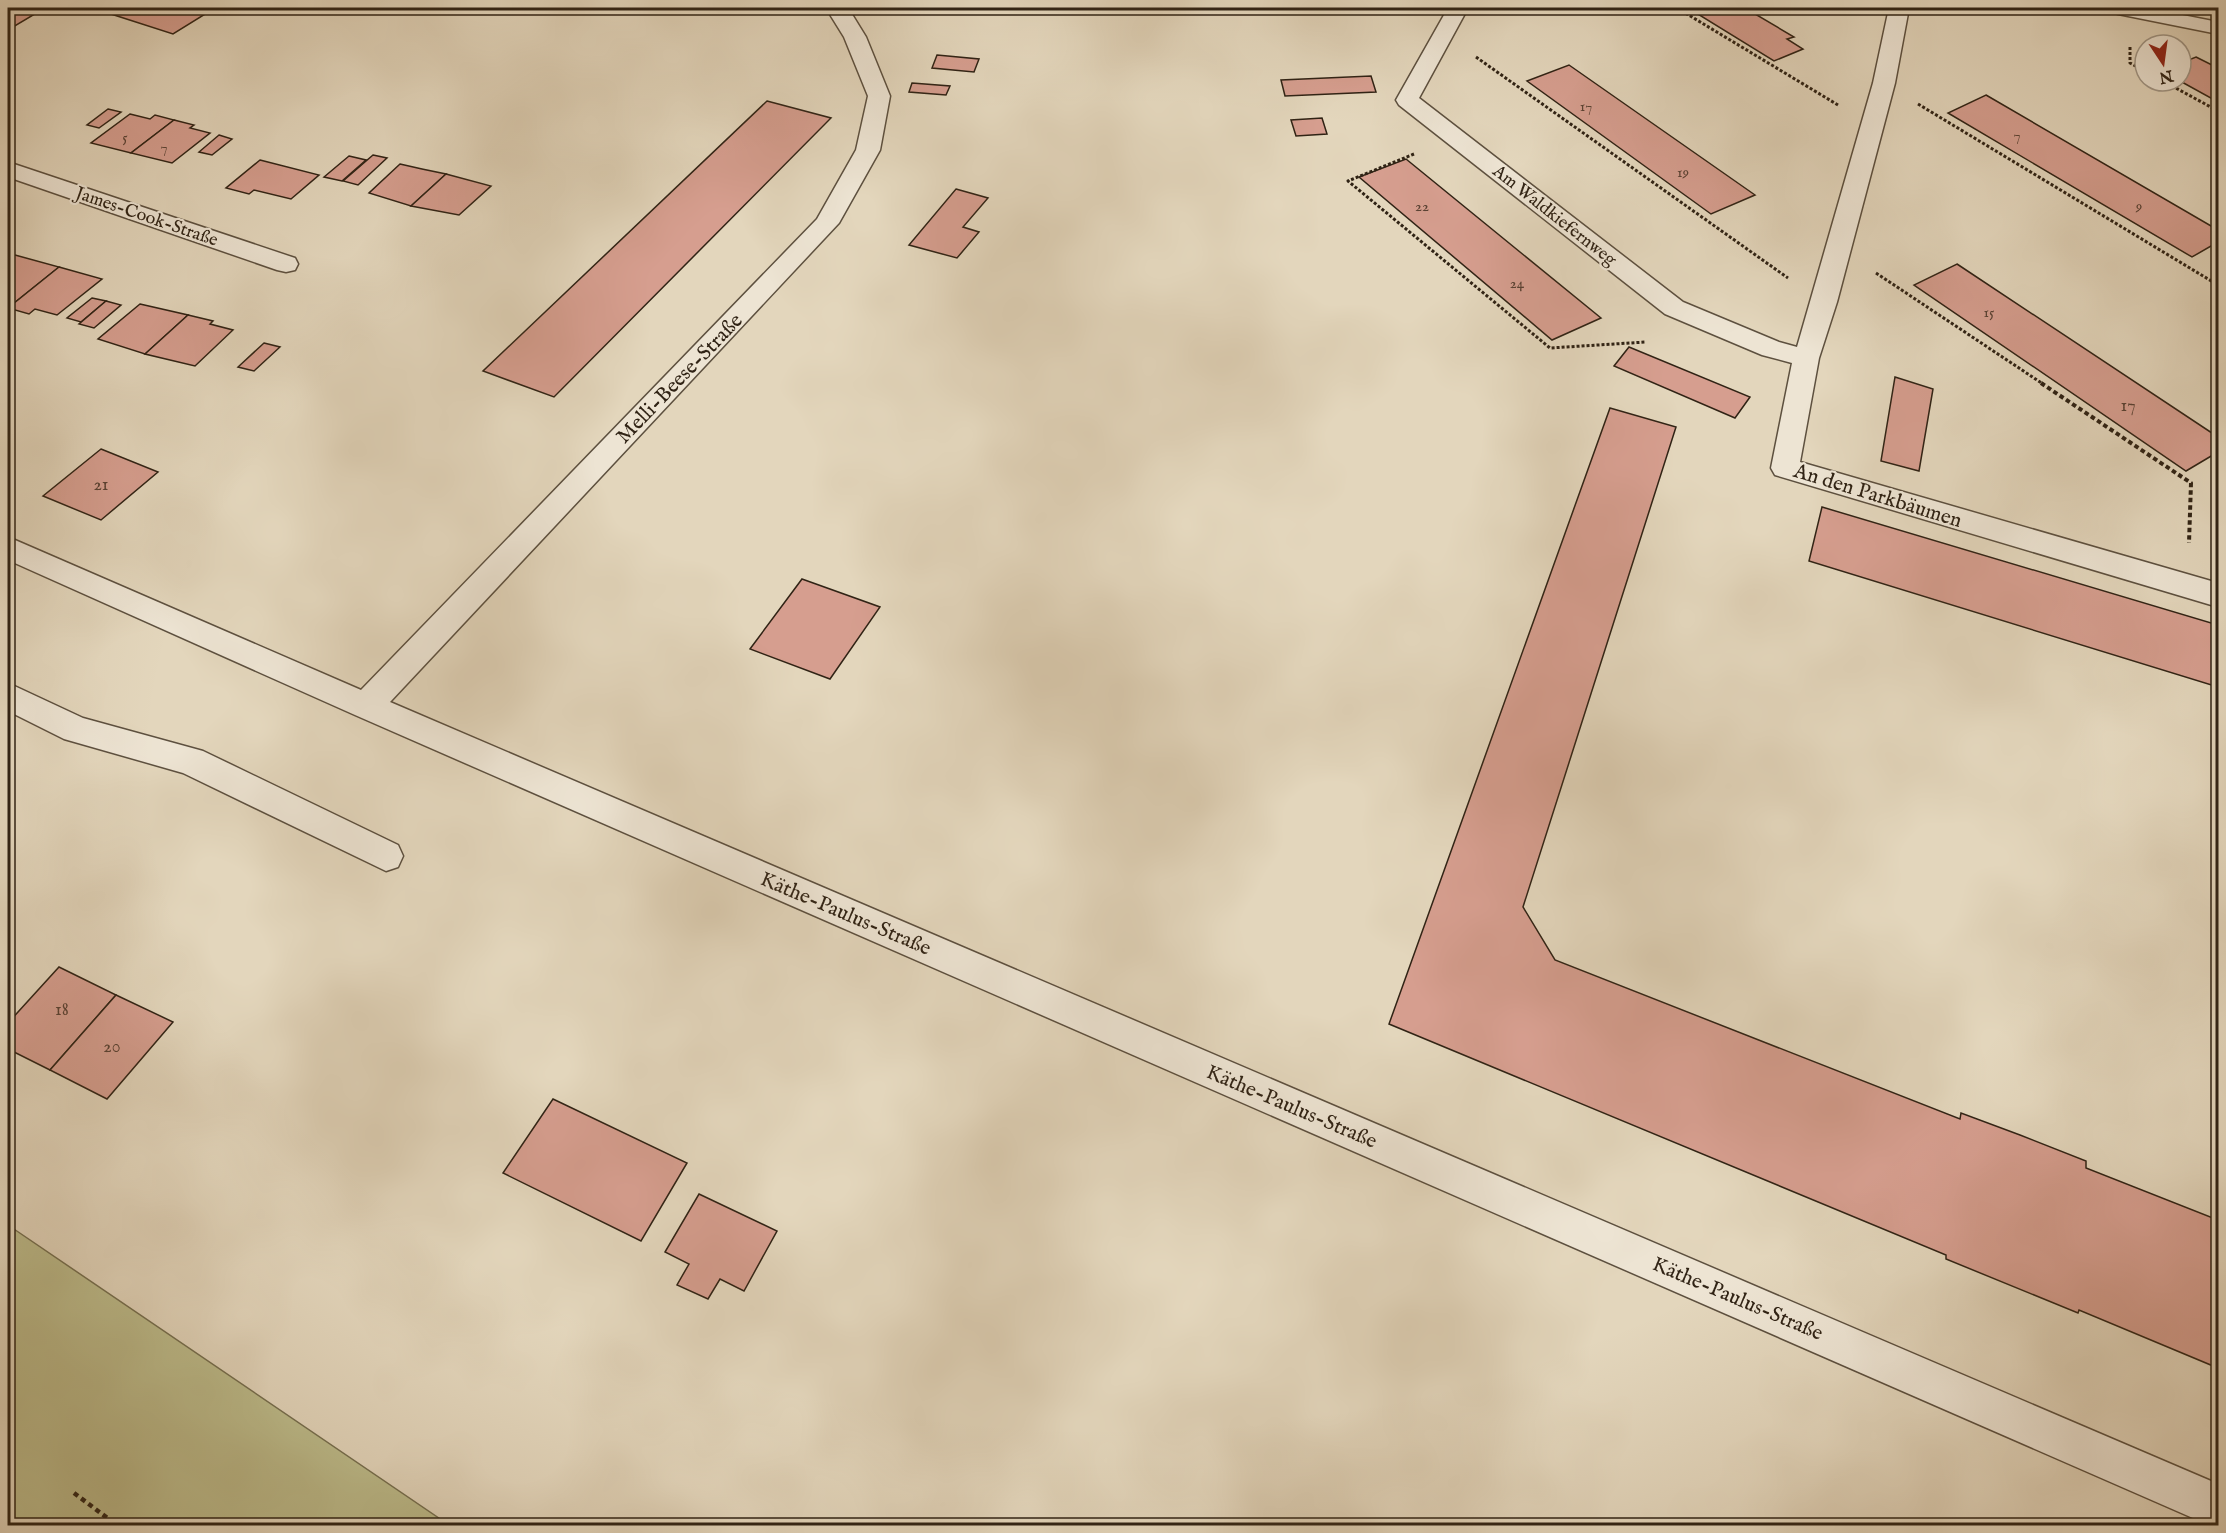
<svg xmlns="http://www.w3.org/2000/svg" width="2226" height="1533" viewBox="0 0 2226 1533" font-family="'IM FELL English',serif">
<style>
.green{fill:#bcbb8b;stroke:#766f50;stroke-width:1.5}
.building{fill:#d69e8f;stroke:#302315;stroke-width:1.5}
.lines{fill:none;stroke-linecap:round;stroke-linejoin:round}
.minor-casing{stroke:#5d503f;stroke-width:3}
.path-far2{stroke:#302315;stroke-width:3;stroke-dasharray:3 2;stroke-linecap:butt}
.path-far1{stroke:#302315;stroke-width:4;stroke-dasharray:4.5 3;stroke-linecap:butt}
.path{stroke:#302315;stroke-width:4.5;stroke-dasharray:5 4;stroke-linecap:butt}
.minor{fill:#ede4d3;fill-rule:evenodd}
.labels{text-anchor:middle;stroke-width:4.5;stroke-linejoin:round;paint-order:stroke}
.far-number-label{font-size:15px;fill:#5a4234}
.far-street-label{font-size:18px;fill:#302315;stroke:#ede4d3}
.number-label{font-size:18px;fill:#5a4234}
.street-label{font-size:21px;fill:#302315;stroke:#ede4d3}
</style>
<rect width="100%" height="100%" fill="#e3d6bc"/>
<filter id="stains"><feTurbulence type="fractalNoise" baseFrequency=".00333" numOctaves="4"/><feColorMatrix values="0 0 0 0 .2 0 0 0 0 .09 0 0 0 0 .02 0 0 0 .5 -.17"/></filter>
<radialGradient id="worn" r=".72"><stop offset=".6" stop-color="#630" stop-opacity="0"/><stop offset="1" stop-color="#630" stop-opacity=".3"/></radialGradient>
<path class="green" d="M8,1225L449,1525H8Z"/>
<g class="building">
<path d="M8,8H45L8,30Z"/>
<path d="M89,8H122L111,14Z"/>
<path d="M122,8H215L173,34L111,14Z"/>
<path d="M1688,8H1745L1794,37L1787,39L1803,49L1774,61Z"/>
<path d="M937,55L979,59L974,72L932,68Z"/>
<path d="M2196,57L2218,68V102L2180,81L2181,63Z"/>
<path d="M1569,65L1755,195L1711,214L1527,81Z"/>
<path d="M1371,76L1376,92L1285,96L1281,80Z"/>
<path d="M912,83L950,86L946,95L909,92Z"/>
<path d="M1986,95L2218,230V242L2192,257L1948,113Z"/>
<path d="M767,101L831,118L554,397L483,371Z"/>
<path d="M108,109L121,112L99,128L87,125Z"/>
<path d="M130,114L150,119L155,115L174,120L131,153L91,143Z"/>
<path d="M1322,118L1327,134L1296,136L1291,120Z"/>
<path d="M174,120L194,125L190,128L210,133L172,163L131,153Z"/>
<path d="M219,135L232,139L212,155L199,152Z"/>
<path d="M373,155L387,158L358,185L343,181Z"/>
<path d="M349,156L366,160L342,181L324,177Z"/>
<path d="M1406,159L1601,318L1552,340L1359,177Z"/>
<path d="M260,160L319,175L291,199L254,190L249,194L226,188Z"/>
<path d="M400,164L422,169L446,174L411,206L369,193Z"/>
<path d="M446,174L491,186L459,215L411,206Z"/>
<path d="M956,189L988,198L963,227L979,232L957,258L909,245Z"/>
<path d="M15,255L59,267L8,308V261Z"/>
<path d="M1957,264L2218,437V452L2186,471L1914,285Z"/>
<path d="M59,267L102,279L57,315L35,309L29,314L8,308Z"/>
<path d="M92,298L106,301L81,322L67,318Z"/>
<path d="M106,301L121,305L94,328L79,324Z"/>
<path d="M140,304L188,315L145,354L98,339Z"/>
<path d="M188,315L213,321L210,324L233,330L195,366L145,354Z"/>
<path d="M264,343L280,347L254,371L238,367Z"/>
<path d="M1629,347L1750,397L1735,418L1614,366Z"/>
<path d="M1895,377L1933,389L1919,471L1881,461Z"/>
<path d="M1610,408L1676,427L1523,907L1555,960L1960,1119L1961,1113L2020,1135L2086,1161V1168L2218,1220V1368L2079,1310L2078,1313L1946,1259V1255L1389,1024Z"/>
<path d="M101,449L158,472L101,520L43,496Z"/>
<path d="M1822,507L2218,625V687L1809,561Z"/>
<path d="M802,579L880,607L830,679L750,649Z"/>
<path d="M59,967L116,995L50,1070L8,1049V1023Z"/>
<path d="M116,995L173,1022L107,1099L50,1070Z"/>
<path d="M553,1099L687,1163L641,1241L503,1173Z"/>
<path d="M699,1194L777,1231L744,1291L720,1279L708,1299L677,1285L689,1264L665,1252Z"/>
</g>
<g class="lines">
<g class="minor-casing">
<g id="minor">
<path d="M826,8H847L850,11L866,37L890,96L880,150L839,223L390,702L2218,1484V1526L2202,1522L355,715L8,560V537L361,690L817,219L856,150L868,96L844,37Z"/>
<path d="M1448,8H1468L1419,98L1683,302L1779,342L1797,347L1873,83L1889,8H1909L1895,83L1837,302L1819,358L1800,462L2218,583V607L1775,475L1771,468L1792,363L1762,355L1665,314L1399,105L1396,100Z"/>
<path d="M2108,8H2147L2218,22V34L2118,14L2111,12Z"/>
<path d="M8,162L295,258L298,264L295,270L286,272L277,270L8,177Z"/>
<path d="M8,683L83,718L203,751L398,845L403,856L398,867L386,871L183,773L64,739L8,711Z"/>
</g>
</g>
<g class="path-far2">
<path d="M1677,8L1838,105"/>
<path d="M2130,47V63L2145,71"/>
<path d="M1476,57L1788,278"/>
<path d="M2163,81L2218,111"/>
<path d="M1918,104L2218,285"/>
<path d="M1414,154L1348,181L1550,348L1646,342"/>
<path d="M1876,273L2043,384"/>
</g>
<path class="path-far1" d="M2041,383L2191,483L2189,543"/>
<path class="path" d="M74,1493L118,1526"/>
<use href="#minor" class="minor"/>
</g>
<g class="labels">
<g class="far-number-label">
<text x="1586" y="111">17</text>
<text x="2017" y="140">7</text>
<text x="125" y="142">5</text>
<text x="164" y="152">7</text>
<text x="1683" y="177">19</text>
<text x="1422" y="211">22</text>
<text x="2139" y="211">9</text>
<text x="1517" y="288">24</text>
<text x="1989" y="317">15</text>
</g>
<g class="far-street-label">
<text transform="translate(1555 215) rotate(38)" y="6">Am Waldkiefernweg</text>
<text transform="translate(147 216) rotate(19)" y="6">James-Cook-Straße</text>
</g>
<g class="number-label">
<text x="2128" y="411">17</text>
<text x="101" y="490">21</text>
<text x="62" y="1015">18</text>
<text x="112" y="1052">20</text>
</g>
<g class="street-label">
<text transform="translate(679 378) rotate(-46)" y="7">Melli-Beese-Straße</text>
<text transform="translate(1878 495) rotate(17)" y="7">An den Parkbäumen</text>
<text transform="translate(846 913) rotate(23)" y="7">Käthe-Paulus-Straße</text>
<text transform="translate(1292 1106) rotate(23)" y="7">Käthe-Paulus-Straße</text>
<text transform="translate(1738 1298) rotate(23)" y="7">Käthe-Paulus-Straße</text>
</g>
</g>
<rect width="2226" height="1533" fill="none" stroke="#e3d6bc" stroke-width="30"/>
<rect x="9" y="9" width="2208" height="1515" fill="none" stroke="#302315" stroke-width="3"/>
<rect x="15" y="15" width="2196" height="1503" fill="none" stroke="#302315" stroke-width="1.5"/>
<g transform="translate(2163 63) rotate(167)"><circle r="28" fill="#ede4d3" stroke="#a19787" stroke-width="1.5"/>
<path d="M0-4.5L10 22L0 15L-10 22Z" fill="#8f2418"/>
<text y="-9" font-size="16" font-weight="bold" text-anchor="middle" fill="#302315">N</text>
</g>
<rect width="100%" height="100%" filter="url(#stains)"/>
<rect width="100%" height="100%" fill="url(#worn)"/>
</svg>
